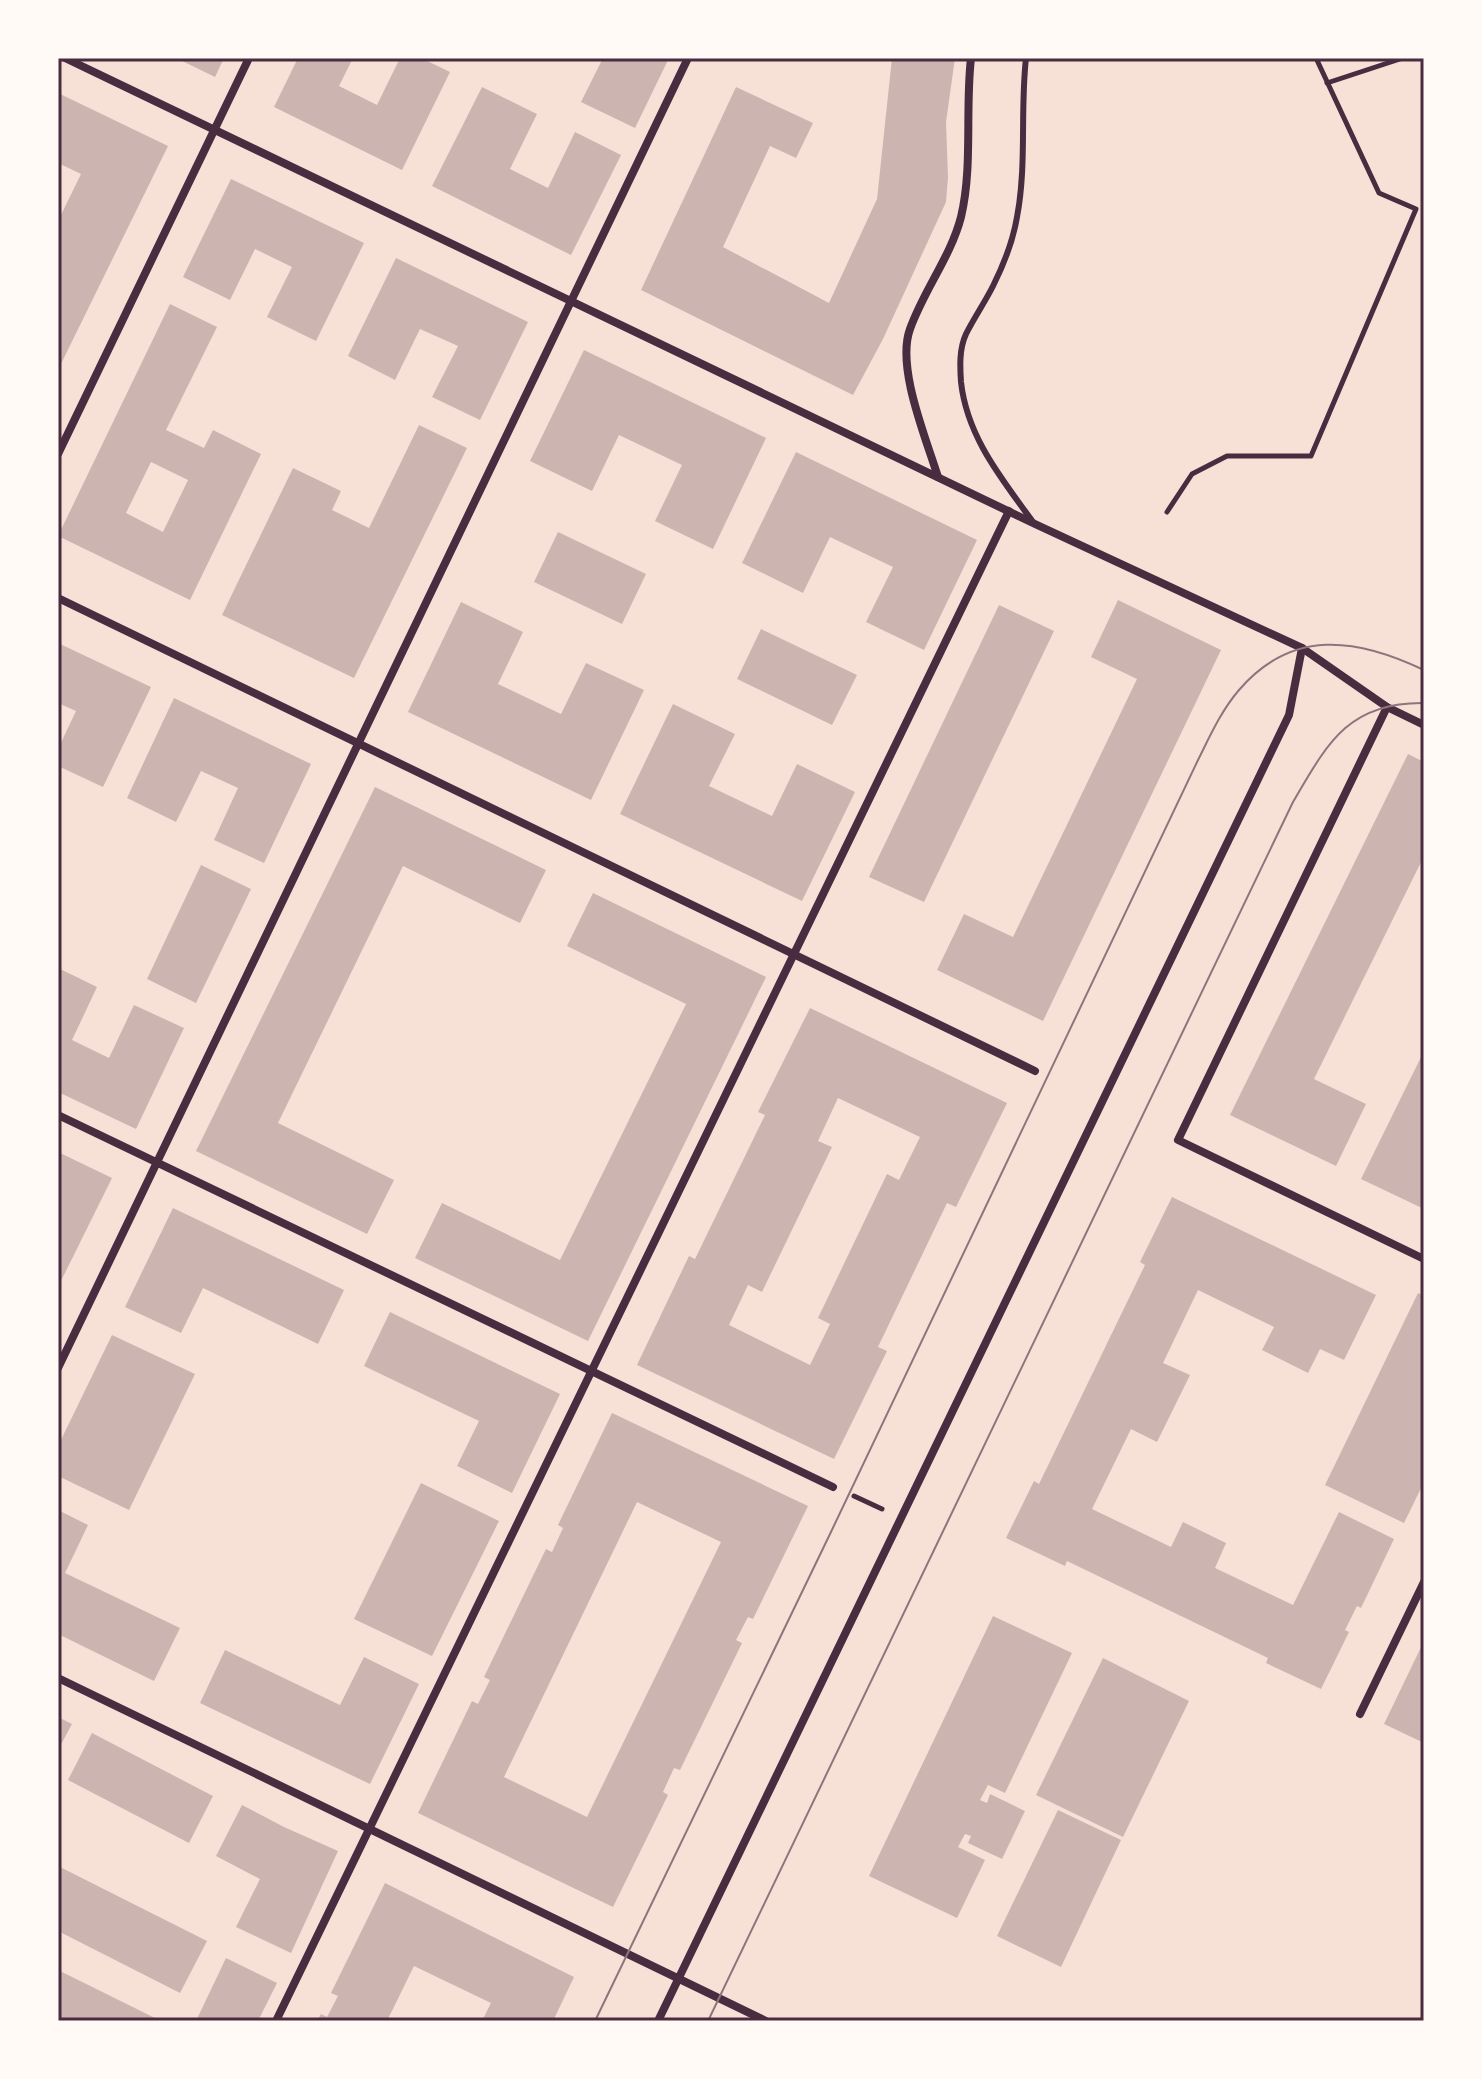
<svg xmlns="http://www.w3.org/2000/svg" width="1482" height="2079" viewBox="0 0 1482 2079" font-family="Figtree,sans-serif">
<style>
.building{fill:#ccb4b1;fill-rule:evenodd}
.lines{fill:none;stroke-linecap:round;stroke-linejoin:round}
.path{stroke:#4a2c40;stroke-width:5}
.service{stroke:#4a2c40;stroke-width:6}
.minor{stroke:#4a2c40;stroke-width:8}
.tram{stroke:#8f747c;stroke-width:2}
.neatline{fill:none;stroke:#4a2c40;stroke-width:3}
</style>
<rect width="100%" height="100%" fill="#f7e1d7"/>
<g class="building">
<path d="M176,58H224L215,77Z"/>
<path d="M298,58H353L339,86L377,105L400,58H421L450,72L402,170L274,107Z"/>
<path d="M603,58H669L635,128L581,102Z"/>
<path d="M892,58H955L946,122L948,177L946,202L883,339L853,395L641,290L736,87L813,123L796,158L770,146L723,247L829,303L877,199Z"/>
<path d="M482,87L537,114L510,169L548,188L575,132L621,155L571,255L432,186Z"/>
<path d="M58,93L168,146L58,370V221L81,174L58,163Z"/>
<path d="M231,179L364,243L316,341L267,317L292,267L255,249L230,300L183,277Z"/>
<path d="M396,258L528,322L480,420L432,397L458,346L420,329L395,380L348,356Z"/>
<path d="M170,304L217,327L166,430L204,448L213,430L261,454L190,600L58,536ZM151,462L188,480L163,532L126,513Z"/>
<path d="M584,350L766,438L713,549L655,521L682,465L619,435L592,491L530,461Z"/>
<path d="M419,425L467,448L354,678L222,615L293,468L341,491L332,510L369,528Z"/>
<path d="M796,452L977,540L924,650L866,622L893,567L830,537L803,593L742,563Z"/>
<path d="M558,532L646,574L622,624L534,582Z"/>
<path d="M1118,600L1221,650L1043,1021L937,970L964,914L1013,937L1137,679L1091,657Z"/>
<path d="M461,602L523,632L498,684L561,714L586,663L644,690L591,800L408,712Z"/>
<path d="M999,605L1054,631L924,902L869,877Z"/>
<path d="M761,629L857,675L832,725L737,679Z"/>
<path d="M58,643L151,687L103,787L58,766V749L76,711L58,703Z"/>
<path d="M174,698L311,764L264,863L214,840L238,788L201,771L176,822L127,798Z"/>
<path d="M673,704L735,734L709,786L772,816L797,764L855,792L802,901L620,814Z"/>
<path d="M1408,754L1424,762V856L1314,1079L1366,1104L1336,1166L1230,1115Z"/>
<path d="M375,787L546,870L520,923L403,866L278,1123L394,1180L367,1234L196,1151Z"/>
<path d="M201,865L251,889L196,1003L147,979Z"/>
<path d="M593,893L766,977L588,1341L415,1258L442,1203L560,1260L686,1004L567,946Z"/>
<path d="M58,968L97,987L72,1040L109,1058L134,1005L184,1028L136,1129L58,1092Z"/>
<path d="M810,1008L1007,1103L956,1207L947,1203L878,1347L887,1351L834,1459L637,1365L689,1256L695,1259L765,1115L758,1112ZM838,1098L920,1137L899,1180L887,1174L818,1318L830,1324L810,1365L729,1325L748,1285L762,1292L832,1147L818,1141Z"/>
<path d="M1424,1051V1209L1361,1179Z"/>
<path d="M58,1152L112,1178L58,1287Z"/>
<path d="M1172,1197L1376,1295L1344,1360L1320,1349L1308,1373L1262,1350L1274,1327L1198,1290L1163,1363L1190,1375L1157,1442L1131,1429L1092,1509L1171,1547L1183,1522L1226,1543L1215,1568L1293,1605L1339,1512L1394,1539L1361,1608L1357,1606L1345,1630L1349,1632L1321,1689L1266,1663L1268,1658L1067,1561L1065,1566L1006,1538L1034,1481L1039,1484L1145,1265L1140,1262Z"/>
<path d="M173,1208L344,1290L318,1344L203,1288L181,1333L125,1307Z"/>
<path d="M1418,1293L1424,1296V1482L1404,1523L1325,1485Z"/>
<path d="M390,1312L560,1394L512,1493L457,1466L479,1421L364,1366Z"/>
<path d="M112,1335L195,1374L129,1510L58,1476V1446Z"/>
<path d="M612,1413L808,1506L753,1619L748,1617L736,1640L742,1643L680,1770L674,1768L663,1792L668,1795L613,1907L418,1813L472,1701L478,1704L490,1680L484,1677L546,1549L552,1552L563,1528L558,1525ZM637,1502L721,1542L587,1817L504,1777Z"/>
<path d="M421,1483L499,1521L432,1656L354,1619Z"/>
<path d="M58,1510L88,1525L65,1573L180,1628L154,1681L58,1634Z"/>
<path d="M993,1616L1072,1653L1005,1793L988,1785L980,1800L987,1803L990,1794L1025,1811L1002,1859L968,1843L971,1836L965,1834L958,1847L985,1860L957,1918L869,1876Z"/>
<path d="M1424,1641V1743L1384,1724Z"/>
<path d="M225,1650L340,1705L364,1657L419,1684L370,1784L200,1703Z"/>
<path d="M1103,1658L1189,1701L1123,1837L1036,1795Z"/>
<path d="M58,1717L72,1724L58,1750Z"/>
<path d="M92,1733L213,1796L189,1843L68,1780Z"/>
<path d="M242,1805L284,1827L338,1851L291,1953L236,1927L260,1879L216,1856Z"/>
<path d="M1058,1810L1121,1840L1061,1967L997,1936Z"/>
<path d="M58,1866L207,1941L180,1993L58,1931Z"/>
<path d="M385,1883L574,1977L553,2021H482L491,2003L414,1966L387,2021H317L321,2014L327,2017L338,1996L331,1993Z"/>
<path d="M226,1958L277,1983L258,2021H196Z"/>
<path d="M58,1970L161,2021H58Z"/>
</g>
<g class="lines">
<g class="path">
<path d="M1421,58L1424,59"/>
<path d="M1327,83L1403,58"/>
<path d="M1167,512L1192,474L1227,456H1311L1416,209L1379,193L1316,58"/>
<path d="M854,1496L882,1509"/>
</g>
<path class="service" d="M1026,58C1020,111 1027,165 1017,217C1013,241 1004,264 993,286C985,302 974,318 966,334C959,349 960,367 961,382C967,437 1002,479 1033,522"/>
<g class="minor">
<path d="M65,58L1035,524L1302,648L1387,707L1424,725"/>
<path d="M58,454L249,58"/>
<path d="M938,477C926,438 896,367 910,329C924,290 951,256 961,217C973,167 965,110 971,58"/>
<path d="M58,598L1035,1071"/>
<path d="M1387,707L1178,1140L1424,1259"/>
<path d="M58,1115L833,1487"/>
<path d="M58,1368L688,58"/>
<path d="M58,1678L766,2021"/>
<path d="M1360,1714L1424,1582"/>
<path d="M276,2021L1009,511"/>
<path d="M658,2021L1289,715L1302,648"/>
</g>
<g class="tram">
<path d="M595,2021L830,1534L1198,760C1210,736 1221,711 1239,690C1292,628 1357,638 1424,670"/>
<path d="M708,2021L1293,802C1327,744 1348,702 1424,703"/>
</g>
</g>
<rect width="1482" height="2079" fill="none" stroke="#fffaf5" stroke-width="120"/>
<rect x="60" y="60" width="1362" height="1959" class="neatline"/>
</svg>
